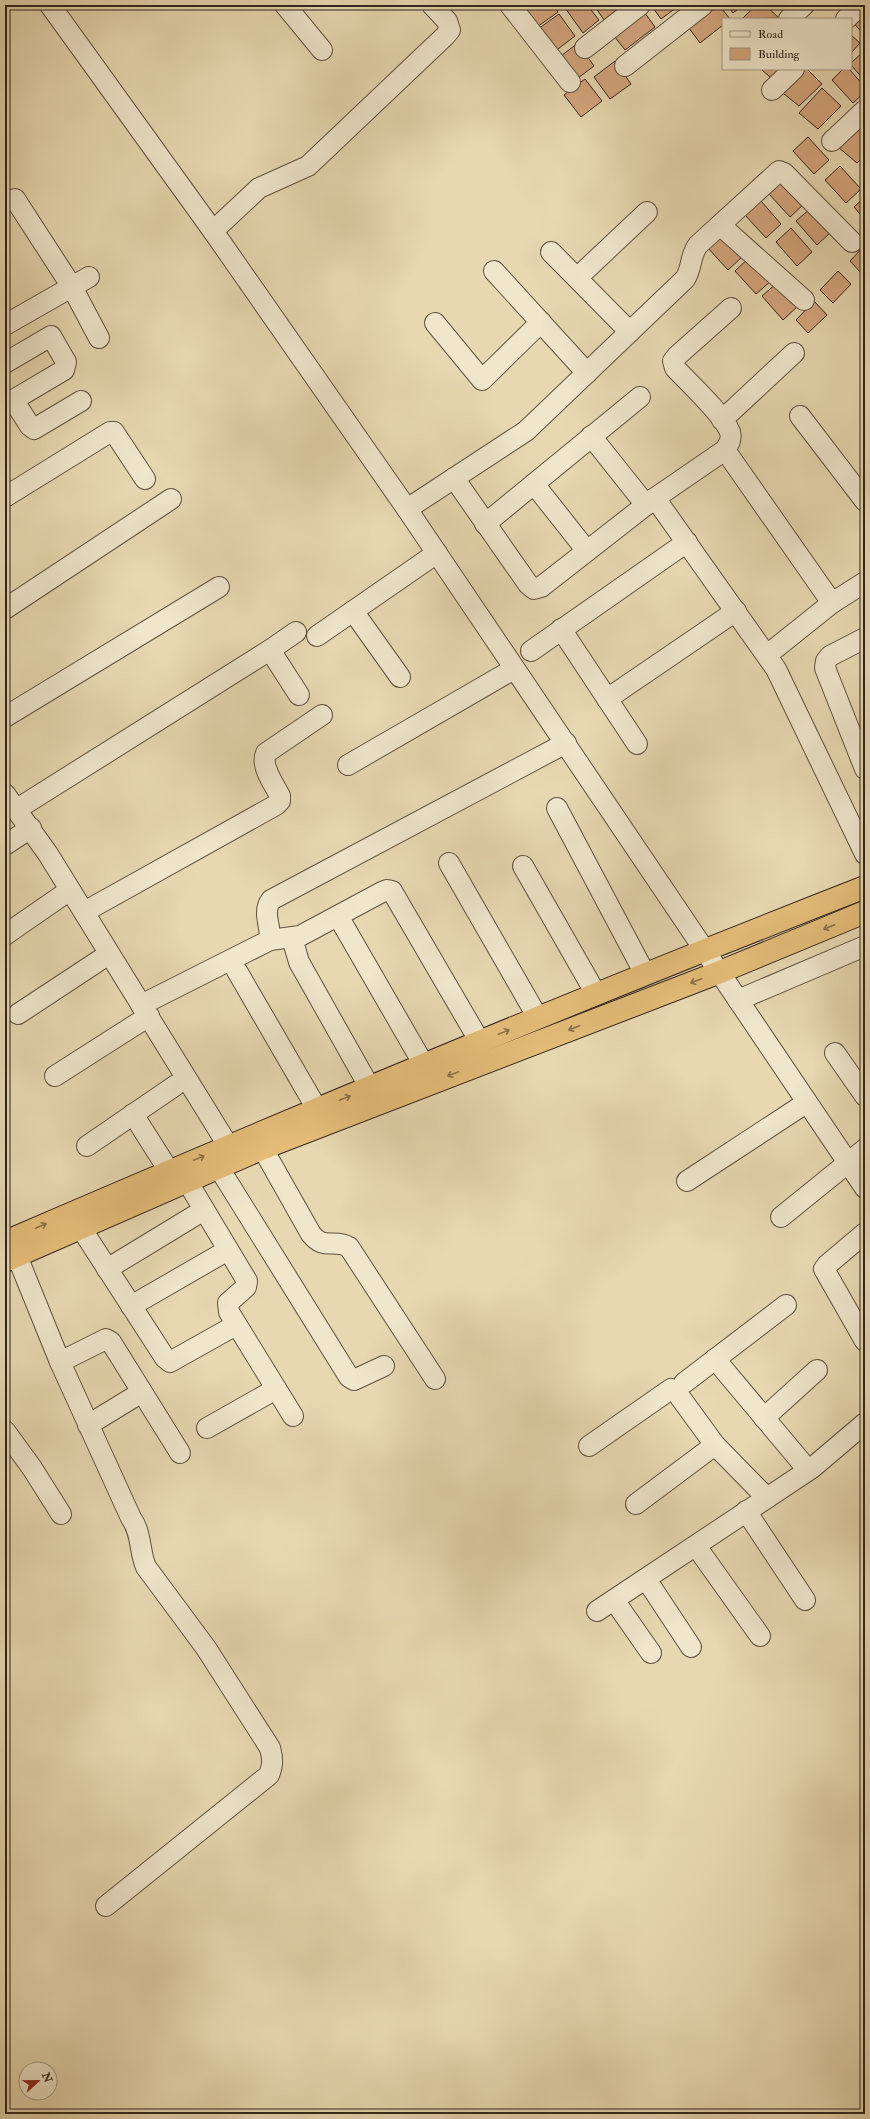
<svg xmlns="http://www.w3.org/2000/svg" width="870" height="2119" viewBox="0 0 870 2119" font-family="'IM FELL Double Pica',serif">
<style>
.building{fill:#d5a67f;stroke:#30241d}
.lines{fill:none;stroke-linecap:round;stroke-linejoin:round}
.minor-casing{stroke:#5e5142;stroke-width:22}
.highway-casing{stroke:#30241d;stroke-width:24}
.minor{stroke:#efe6cc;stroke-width:20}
.highway{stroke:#e4bc78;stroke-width:22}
.oneway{stroke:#8a704a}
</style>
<rect width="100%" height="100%" fill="#e7d8b1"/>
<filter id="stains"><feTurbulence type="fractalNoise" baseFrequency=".005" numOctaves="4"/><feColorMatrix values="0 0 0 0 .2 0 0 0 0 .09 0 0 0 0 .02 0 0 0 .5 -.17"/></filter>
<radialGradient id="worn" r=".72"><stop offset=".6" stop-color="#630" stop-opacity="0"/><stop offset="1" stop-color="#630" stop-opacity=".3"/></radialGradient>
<g class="building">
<path d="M521,5H553L558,12L537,27Z"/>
<path d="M563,5H587L599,20L583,33Z"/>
<path d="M594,5H619L620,7L604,20Z"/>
<path d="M651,5H680L661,19Z"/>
<path d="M712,5H719L730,19H723V25L700,43L686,24Z"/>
<path d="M727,5H743L733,13Z"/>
<path d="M756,5H765L779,18L742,19Z"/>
<path d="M865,5V36L851,20Z"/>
<path d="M642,9L655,27L625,50L611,32Z"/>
<path d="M559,14L575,36L554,52L538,29Z"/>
<path d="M851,35L860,43L851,53Z"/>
<path d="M578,43L594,66L574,81L557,59Z"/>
<path d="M865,50V81L851,65V63Z"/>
<path d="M615,61L631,84L610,99L594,77Z"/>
<path d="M761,69H779L771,78Z"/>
<path d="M800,69H807L822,84L799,106L779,90Z"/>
<path d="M843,69H849L865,87V92L853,103L832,80Z"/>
<path d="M585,79L602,101L581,117L564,95Z"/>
<path d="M822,88L841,106L818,129L799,113Z"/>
<path d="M861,123L865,126V156L857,163L838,147Z"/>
<path d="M808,137L829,160L814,174L793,151Z"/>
<path d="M840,166L861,189L846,203L825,180Z"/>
<path d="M784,180L805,203L790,217L769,194Z"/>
<path d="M865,197V220L854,207Z"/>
<path d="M761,201L781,224L766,238L745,215Z"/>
<path d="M811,208L832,231L817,245L796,221Z"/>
<path d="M791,228L812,252L797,266L776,242Z"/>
<path d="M722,233L743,256L728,270L707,247Z"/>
<path d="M865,245V271L862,274L850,261Z"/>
<path d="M750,257L771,281L756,294L735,271Z"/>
<path d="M838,271L851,284L833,303L820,290Z"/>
<path d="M777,283L798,306L783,320L762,296Z"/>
<path d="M814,301L827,315L808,333L796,320Z"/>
</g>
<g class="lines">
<g class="minor-casing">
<g id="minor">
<path d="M50,5L213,231L407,509L865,1188"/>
<path d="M285,5L322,50"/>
<path d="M510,5L570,82"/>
<path d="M789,19L804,5"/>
<path d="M846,19L861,5"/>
<path d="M585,48L640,5"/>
<path d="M625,66L703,5"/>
<path d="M772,90L794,69"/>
<path d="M832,141L865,110"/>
<path d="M15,199L72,287L99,338"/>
<path d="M720,225L804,300"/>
<path d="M213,231L259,188L308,166L445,36L450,30L447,21L432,5"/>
<path d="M551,252L630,332"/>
<path d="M494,271L587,373"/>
<path d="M577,278L647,212"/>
<path d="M435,323L482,380L541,322"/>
<path d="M5,325L89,277"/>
<path d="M5,363L51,336L66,362L64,370L5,405"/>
<path d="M14,401L30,426L34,429L81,401"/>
<path d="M800,416L865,501"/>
<path d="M722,420L794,353"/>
<path d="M591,436L646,505"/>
<path d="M725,450L832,603"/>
<path d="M454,478L528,584L534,589L541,587L655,498L725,450C729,444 732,439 730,432C723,414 689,383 675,368L673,361L677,356L731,308"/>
<path d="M534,484L587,551"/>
<path d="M5,497L110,432H114L145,479"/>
<path d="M655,498L776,669L865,854"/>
<path d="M407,509L526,431L685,279C692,269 690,255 698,245L779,171L784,173L852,242"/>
<path d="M485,524L640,397"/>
<path d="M5,609L171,499"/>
<path d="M353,611L400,677"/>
<path d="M561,629L637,744"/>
<path d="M317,636L437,553"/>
<path d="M865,638L830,656L826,661L825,668L865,769"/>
<path d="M270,650L299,695"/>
<path d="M531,651L687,542"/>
<path d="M767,655L832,603L865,582"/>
<path d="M607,699L736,611"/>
<path d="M5,717L219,587"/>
<path d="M348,765L514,669"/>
<path d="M5,794L48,854L237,1160"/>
<path d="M557,808L645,974"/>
<path d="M17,809L270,650L296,632"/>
<path d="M5,845L31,828"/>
<path d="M449,863L538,1018"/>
<path d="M523,866L596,994"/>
<path d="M84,912L276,805L280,801V796C274,784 260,766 266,753L322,715"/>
<path d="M338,916L424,1065"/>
<path d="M5,935L70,890"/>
<path d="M292,938L299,962L370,1088"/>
<path d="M270,940L300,936L382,892L387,890L392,891L480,1042"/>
<path d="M237,971L317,1109"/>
<path d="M738,1000L865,946"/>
<path d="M141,1005L270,940C271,926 262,912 271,900L566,743"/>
<path d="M18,1014L109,954"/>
<path d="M835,1053L865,1096"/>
<path d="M55,1076L149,1016"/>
<path d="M133,1114L169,1171"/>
<path d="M255,1135L311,1234C324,1251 334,1238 349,1247L435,1379"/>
<path d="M87,1146L176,1085"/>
<path d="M219,1168L349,1377L354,1380L384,1366"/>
<path d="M187,1181L247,1281L246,1287L228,1303L229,1312L293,1416"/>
<path d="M687,1181L806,1103"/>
<path d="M781,1217L865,1149"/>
<path d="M81,1228L165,1358L170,1362L236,1325"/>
<path d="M865,1233L827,1265L824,1269L865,1341"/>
<path d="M17,1256L60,1362L131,1518C142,1533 139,1551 146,1567L206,1648L270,1748C273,1759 273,1765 269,1775L106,1906"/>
<path d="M107,1269L204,1210"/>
<path d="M131,1306L228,1250"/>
<path d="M715,1359L808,1470"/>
<path d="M60,1362L106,1339L111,1342L180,1453"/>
<path d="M684,1383L786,1305"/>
<path d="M764,1418L817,1370"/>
<path d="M88,1425L142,1392"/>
<path d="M207,1428L276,1389"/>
<path d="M5,1431L32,1468L61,1514"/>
<path d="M589,1446L671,1389L677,1393L715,1445L767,1498"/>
<path d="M636,1504L715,1445"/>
<path d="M746,1511L805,1600"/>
<path d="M696,1546L760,1636"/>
<path d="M646,1579L691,1647"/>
<path d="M614,1600L651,1653"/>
<path d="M597,1611L812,1468L865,1423"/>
</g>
</g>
<g class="highway-casing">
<g id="highway">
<path d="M5,1242C290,1119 576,1000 865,887"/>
<path d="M5,1261L261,1149L720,972L865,912"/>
</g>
</g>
<use href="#minor" class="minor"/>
<use href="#highway" class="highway"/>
</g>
<defs><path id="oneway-shaft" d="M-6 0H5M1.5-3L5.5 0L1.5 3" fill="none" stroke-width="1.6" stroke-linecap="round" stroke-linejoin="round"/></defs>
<g class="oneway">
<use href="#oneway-shaft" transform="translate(829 927) rotate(157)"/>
<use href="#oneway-shaft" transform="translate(696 981) rotate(159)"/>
<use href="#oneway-shaft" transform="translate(574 1028) rotate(159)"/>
<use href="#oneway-shaft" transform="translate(504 1032) rotate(-22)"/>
<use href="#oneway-shaft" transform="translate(453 1074) rotate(159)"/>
<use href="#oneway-shaft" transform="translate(345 1098) rotate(-22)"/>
<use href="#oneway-shaft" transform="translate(199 1158) rotate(-22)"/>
<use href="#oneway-shaft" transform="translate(41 1226) rotate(-23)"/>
</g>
<rect width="870" height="2119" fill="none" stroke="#e7d8b1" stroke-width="20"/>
<rect x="6" y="6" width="858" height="2107" fill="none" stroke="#30241d" stroke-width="2"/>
<rect x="10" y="10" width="850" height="2099" fill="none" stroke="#30241d"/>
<rect x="722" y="18" width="130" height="52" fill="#efe6cc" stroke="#a39886"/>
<rect x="730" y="31" width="20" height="6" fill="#efe6cc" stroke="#a39886"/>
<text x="758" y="38" font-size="12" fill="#30241d">Road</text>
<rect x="730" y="48" width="20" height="12" fill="#d5a67f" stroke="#a39886"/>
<text x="758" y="58" font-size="12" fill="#30241d">Building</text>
<g transform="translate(38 2081) rotate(68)"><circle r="19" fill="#efe6cc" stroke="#a39886"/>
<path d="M0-3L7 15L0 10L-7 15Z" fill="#8f2418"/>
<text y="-6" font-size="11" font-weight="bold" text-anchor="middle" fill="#30241d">N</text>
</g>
<rect width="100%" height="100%" filter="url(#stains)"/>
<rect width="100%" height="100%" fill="url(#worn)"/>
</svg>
